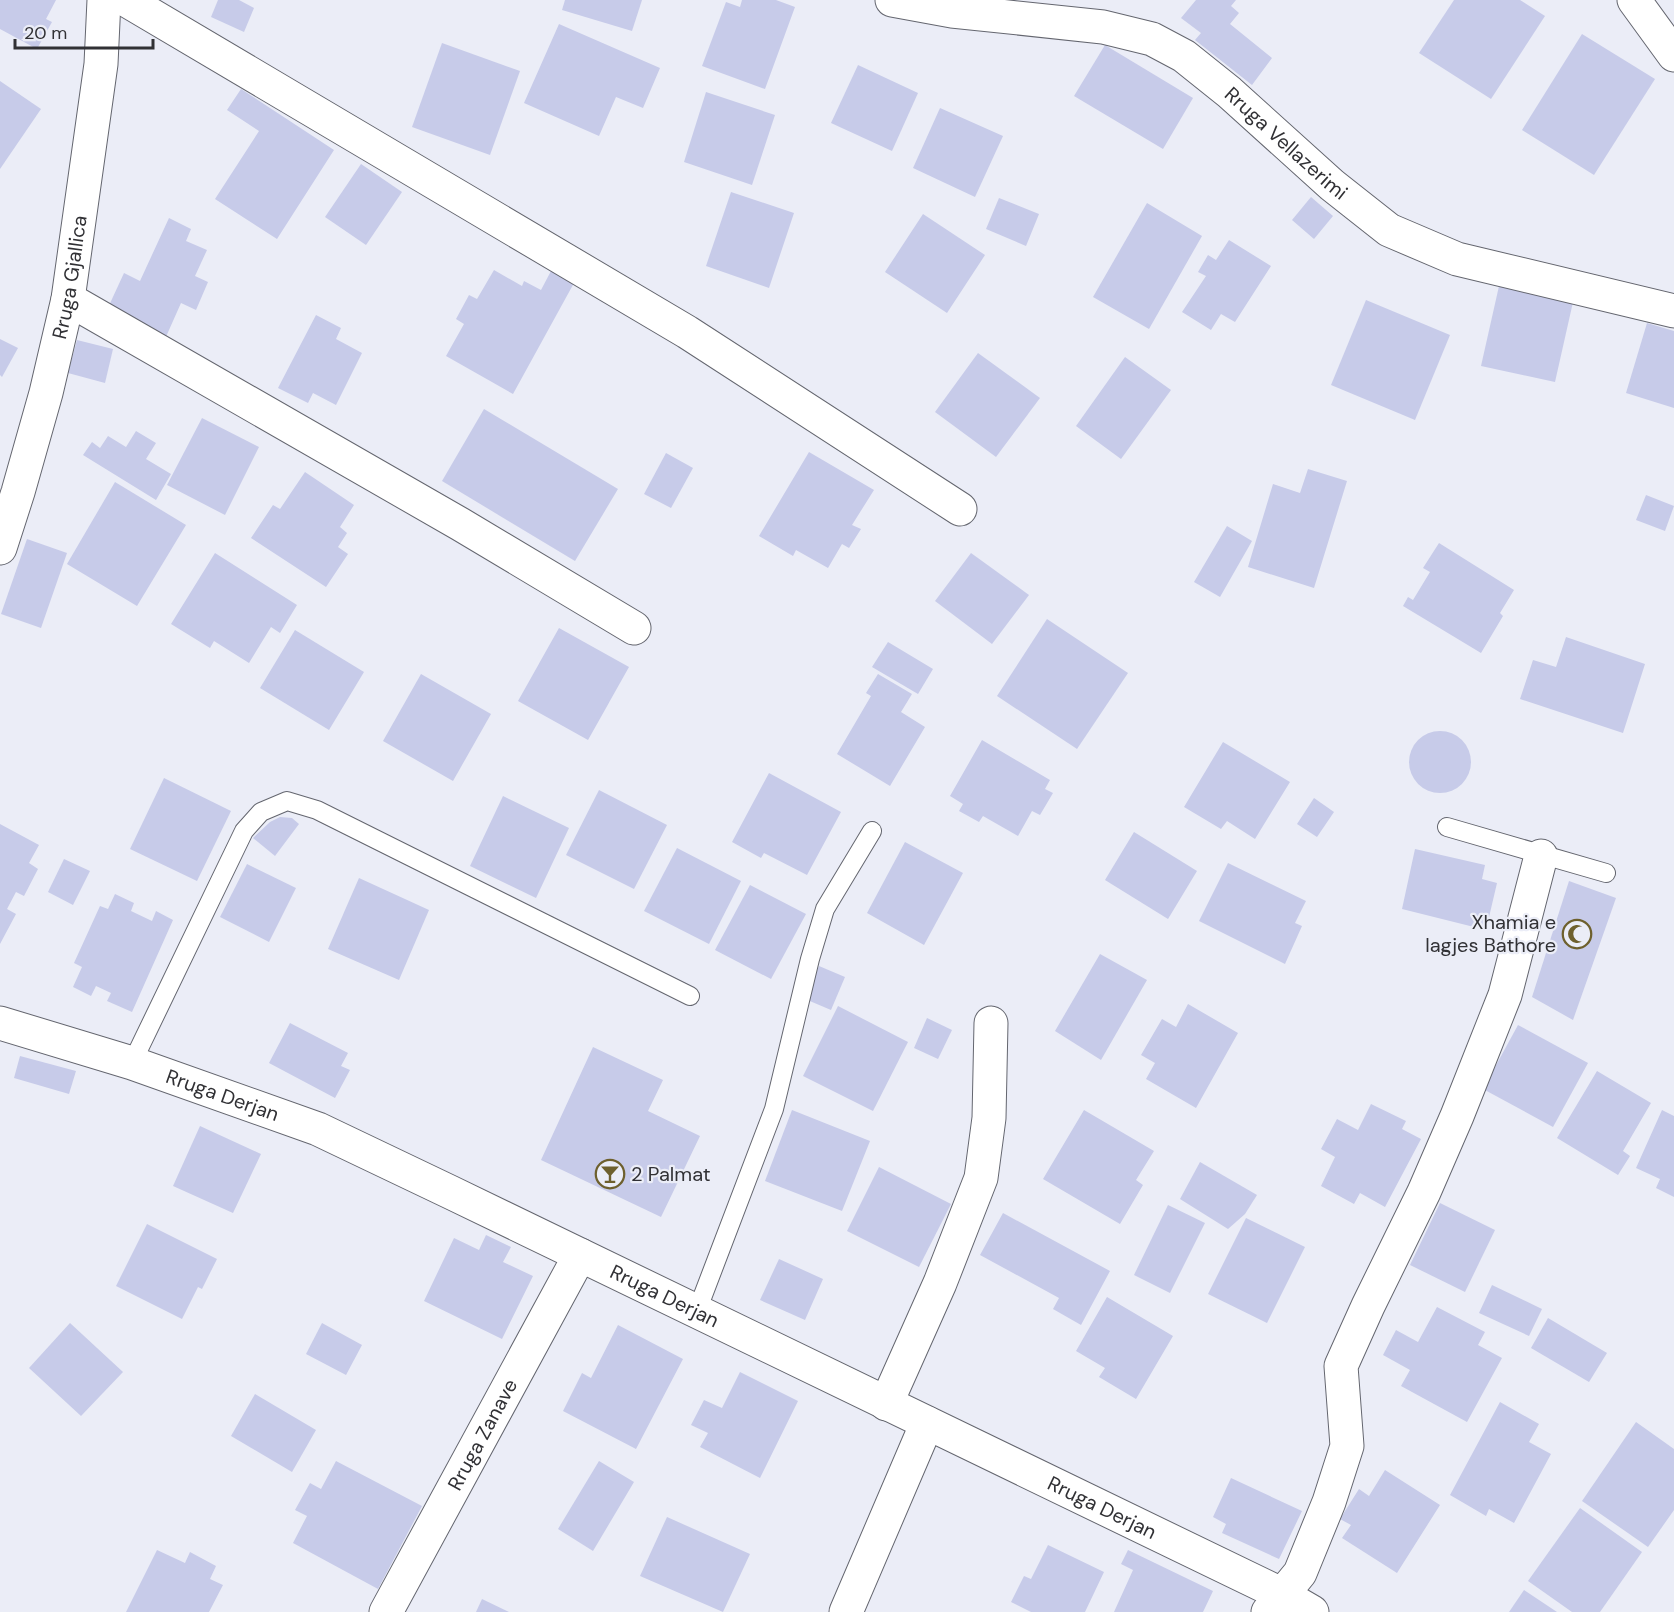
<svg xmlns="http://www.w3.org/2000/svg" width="1674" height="1612" viewBox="0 0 1674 1612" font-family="'DM Sans',sans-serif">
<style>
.building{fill:#c7cbe9}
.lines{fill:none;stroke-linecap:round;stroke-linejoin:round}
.service-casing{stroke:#64666f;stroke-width:20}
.minor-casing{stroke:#64666f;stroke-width:35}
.tertiary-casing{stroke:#64666f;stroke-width:35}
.service{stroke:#fff;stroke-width:18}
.minor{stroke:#fff;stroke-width:33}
.tertiary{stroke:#fff;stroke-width:33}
.labels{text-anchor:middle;stroke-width:4.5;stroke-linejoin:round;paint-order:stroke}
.street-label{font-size:20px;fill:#313135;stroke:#ebedf7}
.poi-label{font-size:20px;fill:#313135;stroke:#ebedf7;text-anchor:end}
</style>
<rect width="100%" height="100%" fill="#ebedf7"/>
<g class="building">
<path d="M0,0H56L46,19L52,22L37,49L0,29Z"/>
<path d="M218,0H239L254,8L244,32L211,17Z"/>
<path d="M565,0H642L632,31L562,10Z"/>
<path d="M742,0H776L795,7L765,89L702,66L726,2L740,7Z"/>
<path d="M1196,0H1236L1231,6L1239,13L1230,24L1272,58L1252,85L1195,40L1201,33L1181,18Z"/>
<path d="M1454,0H1520L1545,16L1491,99L1419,53Z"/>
<path d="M559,24L660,68L643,108L616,97L599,136L524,103Z"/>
<path d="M1582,34L1655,79L1594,175L1522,130Z"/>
<path d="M442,43L520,71L490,155L412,127Z"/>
<path d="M1105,45L1193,98L1163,149L1074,96Z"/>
<path d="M858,65L918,93L892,151L831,123Z"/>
<path d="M0,81L41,109L0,169Z"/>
<path d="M241,89L334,150L277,239L215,199L259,131L227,110Z"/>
<path d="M706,92L775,115L752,185L684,162Z"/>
<path d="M940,108L1003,136L975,197L913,168Z"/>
<path d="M361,164L402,192L366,245L325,217Z"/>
<path d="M731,192L794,213L769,288L706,266Z"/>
<path d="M1311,197L1333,216L1314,239L1292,220Z"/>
<path d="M999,198L1039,214L1026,246L986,229Z"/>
<path d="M1147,203L1202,236L1149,329L1093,297Z"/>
<path d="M923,214L985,255L947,313L885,272Z"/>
<path d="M169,218L191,229L186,241L207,250L195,276L208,282L196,310L181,303L165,339L106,312L124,273L140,281Z"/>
<path d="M1229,240L1271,266L1235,322L1221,314L1211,330L1182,312L1206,276L1198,272L1208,255L1216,260Z"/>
<path d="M494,270L522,286L524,281L541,290L551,271L574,283L513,394L446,356L464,324L456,319L469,295L477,299Z"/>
<path d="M1499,286L1573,302L1555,382L1481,366Z"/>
<path d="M1366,300L1450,335L1415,420L1331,385Z"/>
<path d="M316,315L341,328L336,339L362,353L336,405L313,393L308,403L278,388Z"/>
<path d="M1647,323L1674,331V408L1626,393Z"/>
<path d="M0,339L18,348L2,377L0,375Z"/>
<path d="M77,340L113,349L105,383L68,373Z"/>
<path d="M978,353L1040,398L996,457L935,412Z"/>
<path d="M1125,357L1171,390L1121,459L1076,426Z"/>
<path d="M484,409L618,489L575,561L442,481Z"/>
<path d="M202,418L259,447L225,515L167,485Z"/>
<path d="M136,431L156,443L146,459L171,474L156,500L83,455L92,442L100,448L108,436L126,447Z"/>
<path d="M809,452L874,490L852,525L861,529L849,548L842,544L828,568L796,550L793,556L759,536Z"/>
<path d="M666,453L693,468L671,508L644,494Z"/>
<path d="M1308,469L1347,481L1314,588L1248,567L1273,484L1300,493Z"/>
<path d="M305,472L354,505L340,527L347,533L338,547L348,554L326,587L251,538L273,505L280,509Z"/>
<path d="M115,482L186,525L137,606L67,564Z"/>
<path d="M1646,495L1674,506L1665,531L1636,520Z"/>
<path d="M1227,526L1252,541L1220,597L1194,582Z"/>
<path d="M27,539L67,553L41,628L1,614Z"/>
<path d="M1439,543L1514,590L1500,613L1503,616L1481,653L1403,606L1408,597L1413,600L1430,572L1423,568Z"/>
<path d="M215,553L297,605L280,633L271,627L249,663L214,641L210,648L171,624Z"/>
<path d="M971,553L1029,595L992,644L935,601Z"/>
<path d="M1047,619L1128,673L1077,749L997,696Z"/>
<path d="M559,628L629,667L588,740L518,701Z"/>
<path d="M295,630L364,672L329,730L260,688Z"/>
<path d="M1566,637L1645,664L1623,733L1520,699L1533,660L1556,667Z"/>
<path d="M888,642L933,669L918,694L872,667Z"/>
<path d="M421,674L491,714L453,781L383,741Z"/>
<path d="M878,674L912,694L901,712L925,727L890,786L837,754L871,696L866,693Z"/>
<circle cx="1440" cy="762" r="31"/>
<path d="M982,740L1050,780L1045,789L1053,793L1040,815L1032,811L1018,836L983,816L979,822L959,811L963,804L950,796Z"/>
<path d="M1223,742L1290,782L1255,839L1227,821L1221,829L1184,807Z"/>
<path d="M769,773L841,812L807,875L764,853L761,858L732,842Z"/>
<path d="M164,778L231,811L197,881L130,849Z"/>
<path d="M599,790L667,825L634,889L566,855Z"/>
<path d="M503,796L569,828L536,898L470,866Z"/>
<path d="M1314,798L1334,812L1317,837L1297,824Z"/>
<path d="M280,817L292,818L299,824L275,856L253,838L270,822Z"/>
<path d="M0,824L39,845L29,863L38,869L24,896L16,892L7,909L16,914L0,944Z"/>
<path d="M1134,832L1197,871L1168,919L1105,880Z"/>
<path d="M905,842L963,873L924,945L867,913Z"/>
<path d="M677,848L741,881L709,944L644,911Z"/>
<path d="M1415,849L1485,865L1482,879L1497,883L1486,930L1402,909Z"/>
<path d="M64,859L90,871L73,905L48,892Z"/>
<path d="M1228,863L1306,901L1295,923L1302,926L1285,964L1199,921Z"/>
<path d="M247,864L296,888L269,942L220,917Z"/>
<path d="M359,878L429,910L399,980L328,949Z"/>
<path d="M1569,881L1616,898L1573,1020L1532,997Z"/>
<path d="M750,885L806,914L771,979L715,950Z"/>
<path d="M115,894L134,903L131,911L152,921L156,911L173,920L132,1012L107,1001L111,993L96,986L91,996L73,987L82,967L74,963L100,906L108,909Z"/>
<path d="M1100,954L1147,980L1101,1060L1055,1031Z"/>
<path d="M819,966L845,977L831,1010L805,999Z"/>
<path d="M1188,1004L1238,1033L1196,1108L1146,1079L1155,1063L1141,1055L1162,1019L1176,1027Z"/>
<path d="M838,1006L908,1042L873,1111L803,1076Z"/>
<path d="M927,1018L952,1030L938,1059L914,1048Z"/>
<path d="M290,1023L348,1053L341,1066L350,1070L335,1098L269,1063Z"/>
<path d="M1518,1025L1588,1063L1553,1127L1483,1089Z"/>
<path d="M593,1047L663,1080L648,1111L700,1136L661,1217L541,1160Z"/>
<path d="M20,1056L76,1071L69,1094L14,1078Z"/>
<path d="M1597,1071L1651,1103L1623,1151L1630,1156L1618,1175L1557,1138Z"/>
<path d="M1371,1104L1406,1121L1402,1129L1421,1139L1385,1207L1360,1193L1354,1204L1321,1186L1335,1157L1321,1149L1337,1119L1358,1130Z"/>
<path d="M792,1110L870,1141L842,1211L765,1181Z"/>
<path d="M1084,1110L1154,1151L1136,1180L1143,1185L1120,1224L1043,1179Z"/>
<path d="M1662,1110L1674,1116V1197L1656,1188L1660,1179L1636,1168Z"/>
<path d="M200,1126L261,1154L233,1213L173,1186Z"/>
<path d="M1200,1162L1257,1195L1245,1214L1228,1229L1180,1199Z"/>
<path d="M879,1167L951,1204L919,1267L847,1231Z"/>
<path d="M1440,1203L1495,1230L1465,1292L1410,1265Z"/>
<path d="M1168,1205L1205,1223L1170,1293L1134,1275Z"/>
<path d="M1003,1213L1110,1271L1081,1325L1053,1309L1059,1298L980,1255Z"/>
<path d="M1246,1218L1305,1247L1267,1323L1208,1294Z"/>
<path d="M147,1224L217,1259L202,1289L198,1287L182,1319L116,1286Z"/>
<path d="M486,1235L511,1247L503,1262L533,1276L502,1339L424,1301L454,1238L479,1250Z"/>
<path d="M779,1259L823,1279L805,1320L760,1300Z"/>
<path d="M1492,1285L1542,1309L1529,1336L1479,1313Z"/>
<path d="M1107,1297L1173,1336L1136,1399L1099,1377L1105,1368L1076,1351Z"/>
<path d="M1437,1307L1485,1332L1478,1345L1502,1358L1467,1422L1401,1386L1410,1370L1383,1355L1396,1330L1418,1342Z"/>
<path d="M1548,1318L1607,1353L1589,1382L1531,1348Z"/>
<path d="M70,1323L123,1372L81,1416L29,1368Z"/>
<path d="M322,1323L362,1345L346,1375L306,1354Z"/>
<path d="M618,1325L683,1359L636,1449L563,1411L582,1373L591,1378Z"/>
<path d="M740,1372L798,1401L760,1478L700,1447L708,1433L691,1425L704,1400L722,1408Z"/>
<path d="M255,1394L316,1430L292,1472L231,1436Z"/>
<path d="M1500,1402L1539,1424L1529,1442L1551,1454L1514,1523L1489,1509L1486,1516L1450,1495Z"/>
<path d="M1636,1422L1674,1449V1510L1648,1547L1582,1501Z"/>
<path d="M336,1461L422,1506L378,1589L293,1543L307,1516L295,1510L310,1483L321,1489Z"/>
<path d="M599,1461L634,1482L593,1551L558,1529Z"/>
<path d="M1385,1470L1440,1505L1397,1573L1342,1538L1351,1525L1340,1519L1359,1489L1369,1496Z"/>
<path d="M1231,1478L1302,1511L1279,1559L1222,1533L1226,1524L1213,1517Z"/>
<path d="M1580,1508L1642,1552L1600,1612H1572L1528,1581Z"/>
<path d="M667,1517L750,1554L723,1612L640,1576Z"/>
<path d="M1048,1545L1104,1572L1085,1612H1031L1011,1602L1024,1576L1031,1579Z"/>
<path d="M157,1550L185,1563L190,1552L216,1566L210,1579L223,1585L209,1612H126Z"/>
<path d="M1128,1550L1213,1591L1203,1612H1114L1133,1570L1121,1564Z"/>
<path d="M1524,1590L1557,1612H1509Z"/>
<path d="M482,1599L509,1612H476Z"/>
</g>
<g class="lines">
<g class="service-casing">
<g id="service">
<path d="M1447,827L1606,873"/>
<path d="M132,1063L244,831L261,812L287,801L317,810L690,996"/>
<path d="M697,1311L774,1109L810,959L825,909L872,831"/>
</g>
</g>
<g class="minor-casing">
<g id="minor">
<path d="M126,0L687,332L960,509"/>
<path id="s1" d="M892,0L952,11L1103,27L1152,39L1184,56L1229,92L1332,185L1389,230L1457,259L1674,311"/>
<path d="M1634,0L1674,55"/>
<path d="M68,299L460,524L634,628"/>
<path d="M886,1404L940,1283L981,1178L989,1118L991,1023"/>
<path id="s2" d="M386,1612L580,1255"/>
<path d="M846,1612L927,1423"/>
<path d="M1268,1612L1300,1573L1329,1502L1347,1446L1341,1366L1368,1306L1424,1192L1457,1116L1505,995L1541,856"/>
</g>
</g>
<g class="tertiary-casing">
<g id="tertiary">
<path id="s3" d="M0,548L18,492L46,393L68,299L101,64L104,0"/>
<path id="s4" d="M0,1023L132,1063L318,1129L450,1192L1281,1594L1312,1612"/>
</g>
</g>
<use href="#service" class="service"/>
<use href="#minor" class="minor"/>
<use href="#tertiary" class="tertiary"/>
</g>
<defs>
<g id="mosque-ring" transform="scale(1.5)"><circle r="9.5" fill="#ebedf7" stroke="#6e602d" stroke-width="1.5"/><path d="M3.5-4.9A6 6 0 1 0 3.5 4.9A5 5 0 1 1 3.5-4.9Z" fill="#6e602d"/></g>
<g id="bar-ring" transform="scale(1.5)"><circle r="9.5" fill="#ebedf7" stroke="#6e602d" stroke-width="1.5"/><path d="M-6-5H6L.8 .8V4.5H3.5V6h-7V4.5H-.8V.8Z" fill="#6e602d"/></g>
</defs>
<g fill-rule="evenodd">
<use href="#mosque-ring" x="1577" y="934"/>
<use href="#bar-ring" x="610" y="1174"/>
</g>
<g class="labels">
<g class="street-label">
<text dy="7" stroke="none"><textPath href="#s1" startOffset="434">Rruga Vellazerimi</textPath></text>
<text dy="7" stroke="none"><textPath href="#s3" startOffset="280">Rruga Gjallica</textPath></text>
<text dy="7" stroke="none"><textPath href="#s4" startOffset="234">Rruga Derjan</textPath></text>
<text dy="7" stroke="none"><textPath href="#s4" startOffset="720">Rruga Derjan</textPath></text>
<text dy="7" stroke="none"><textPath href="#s2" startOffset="202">Rruga Zanave</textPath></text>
<text dy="7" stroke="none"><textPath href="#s4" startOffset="1206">Rruga Derjan</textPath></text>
</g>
<g class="poi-label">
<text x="1556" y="929">Xhamia e<tspan x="1556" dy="23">lagjes Bathore</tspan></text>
<text x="631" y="1181" text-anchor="start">2 Palmat</text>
</g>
</g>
<path d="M15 39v9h138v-9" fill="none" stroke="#313135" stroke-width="3"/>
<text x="24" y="39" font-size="18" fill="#313135" stroke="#ebedf7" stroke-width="4.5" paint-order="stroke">20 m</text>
</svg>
